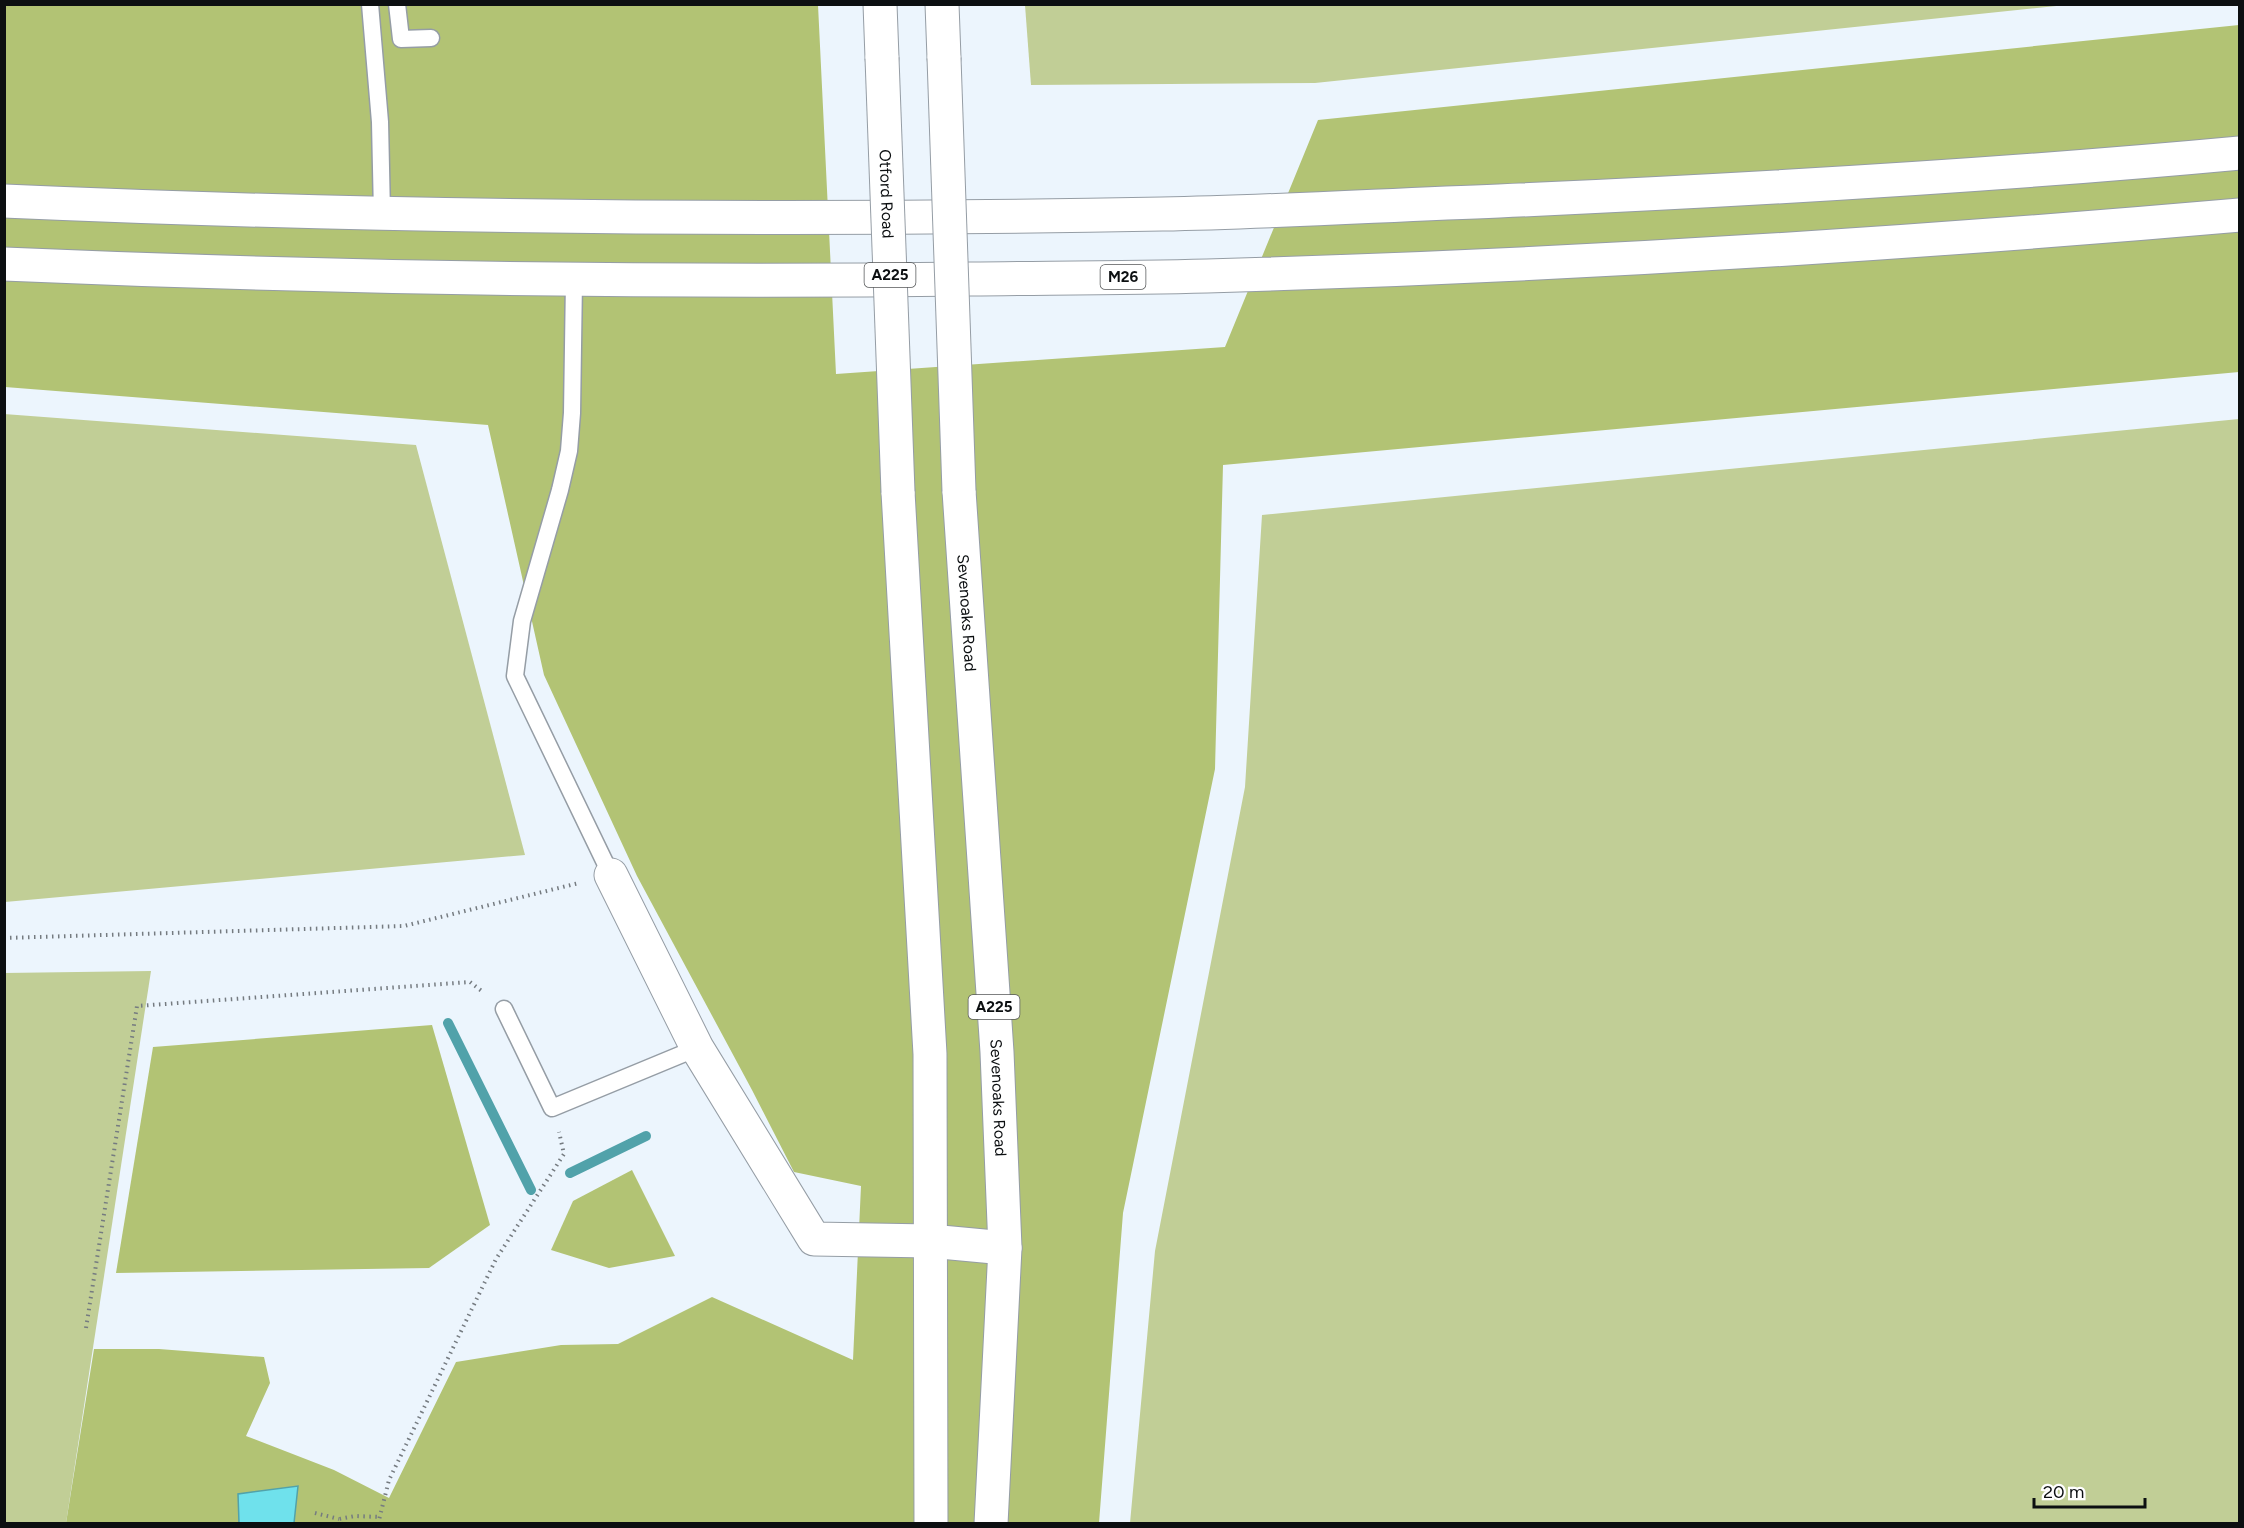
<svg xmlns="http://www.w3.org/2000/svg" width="2244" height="1528" viewBox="0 0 2244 1528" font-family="Figtree,sans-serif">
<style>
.green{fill:#c1ce96}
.forest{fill:#b2c374}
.water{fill:#6fe1ec;stroke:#51a2aa;stroke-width:1.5}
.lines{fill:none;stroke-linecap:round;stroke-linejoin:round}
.stream{stroke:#51a2aa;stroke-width:10}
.lane-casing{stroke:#959da5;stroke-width:19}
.street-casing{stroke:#959da5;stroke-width:35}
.primary-casing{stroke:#959da5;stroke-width:35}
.highway-casing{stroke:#959da5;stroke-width:35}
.path{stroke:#757b80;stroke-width:4;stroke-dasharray:1.5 4.5;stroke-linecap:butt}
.lane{stroke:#fff;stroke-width:16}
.street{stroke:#fff;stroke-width:33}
.primary{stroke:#fff;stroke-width:33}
.highway{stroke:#fff;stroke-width:33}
.primary-bridge-casing{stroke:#959da5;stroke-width:35;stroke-linecap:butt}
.primary-bridge{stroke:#fff;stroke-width:33}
.labels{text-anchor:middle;stroke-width:5;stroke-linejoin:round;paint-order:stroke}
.shield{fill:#fff;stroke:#555758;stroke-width:1.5}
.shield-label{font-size:15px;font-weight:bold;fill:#0c0f11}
.street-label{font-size:16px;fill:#0c0f11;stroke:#fff}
</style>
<rect width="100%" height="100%" fill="#ecf5fd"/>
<g class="green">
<path d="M1025,5V4L2066,5L1315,83L1031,85Z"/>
<path d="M4,414L416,445L525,855L5,902Z"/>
<path d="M2239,419V1523H1130L1155,1251L1245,787L1262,515Z"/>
<path d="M151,971L66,1523H5L4,973Z"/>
</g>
<g class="forest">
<path d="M4,5H818L836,374L1225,347L1318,120L2239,25V372L1223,465L1215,769L1123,1213L1099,1523H66L94,1349H159L264,1357L270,1383L246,1436L334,1470L389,1498L456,1362L561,1345L618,1344L712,1297L853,1360L861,1186L794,1172L752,1090L637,876L544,675L488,425L5,387Z"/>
<path d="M432,1025L490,1225L429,1268L116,1273L153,1047Z"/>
<path d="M632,1170L675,1256L609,1268L551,1250L573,1201Z"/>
</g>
<path class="water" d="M298,1486L294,1523H239L238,1494Z"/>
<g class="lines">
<g class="stream">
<path d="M448,1023L531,1190"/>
<path d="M570,1173L646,1136"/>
</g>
<g class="lane-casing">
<g id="lane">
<path d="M370,4L380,122L382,214"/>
<path d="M397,4L401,39L431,38"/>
<path d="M574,280L572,413L569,451L560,490L522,621L515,676L611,875"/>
<path d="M504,1009L552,1108L697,1048"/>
</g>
</g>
<g class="street-casing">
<path id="street" d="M611,875L697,1048L814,1239L930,1241L1005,1248"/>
</g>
<g class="primary-casing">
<g id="primary">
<path d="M880,4L882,58"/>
<path d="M942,4L944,58"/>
<path id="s1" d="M959,491L997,1052L1005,1248L991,1524"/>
<path d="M898,492L930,1054L931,1524"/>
</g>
</g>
<g class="highway-casing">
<g id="highway">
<path d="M4,201C390,218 776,221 1162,214C1274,212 1387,205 1499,201C1746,190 1993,176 2240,153"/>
<path d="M4,264C327,278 649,283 971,279C1050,278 1129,278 1207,276C1552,266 1896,245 2240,215"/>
</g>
</g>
<g class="path">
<path d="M4,938L404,926L579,883"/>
<path d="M86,1328L137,1006L470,982L483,992"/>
<path d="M315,1513L339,1519"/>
<path d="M341,1524L339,1519L355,1516L380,1517"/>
<path d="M378,1524L389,1480L496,1259L564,1154L559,1132"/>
</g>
<use href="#lane" class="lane"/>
<use href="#street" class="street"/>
<use href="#primary" class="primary"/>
<use href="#highway" class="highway"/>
<g class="primary-bridge-casing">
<g id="primary-bridge">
<path id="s2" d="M882,58L898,492"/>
<path d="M944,58L959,491"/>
</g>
</g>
<use href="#primary-bridge" class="primary-bridge"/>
</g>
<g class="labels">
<g class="shield">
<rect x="864.5" y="263" width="51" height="24" rx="4.5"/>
<rect x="1100.5" y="265" width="45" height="24" rx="4.5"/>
<rect x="968.5" y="995" width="51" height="24" rx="4.5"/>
</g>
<g class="shield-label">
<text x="890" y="280">A225</text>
<text x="1123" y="282">M26</text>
<text x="994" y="1012">A225</text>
</g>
<g class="street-label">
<text dy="6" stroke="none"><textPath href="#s2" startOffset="136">Otford Road</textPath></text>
<text dy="6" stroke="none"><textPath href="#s1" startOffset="122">Sevenoaks Road</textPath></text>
<text dy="6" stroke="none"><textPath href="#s1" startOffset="608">Sevenoaks Road</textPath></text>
</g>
</g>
<rect width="2244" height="1528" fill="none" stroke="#0c0f11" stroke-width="12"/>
<path d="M2034 1498v9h111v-9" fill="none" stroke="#0c0f11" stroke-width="3"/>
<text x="2043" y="1498" font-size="18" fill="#0c0f11" stroke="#ffffff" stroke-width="4.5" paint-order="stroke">20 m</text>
</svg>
